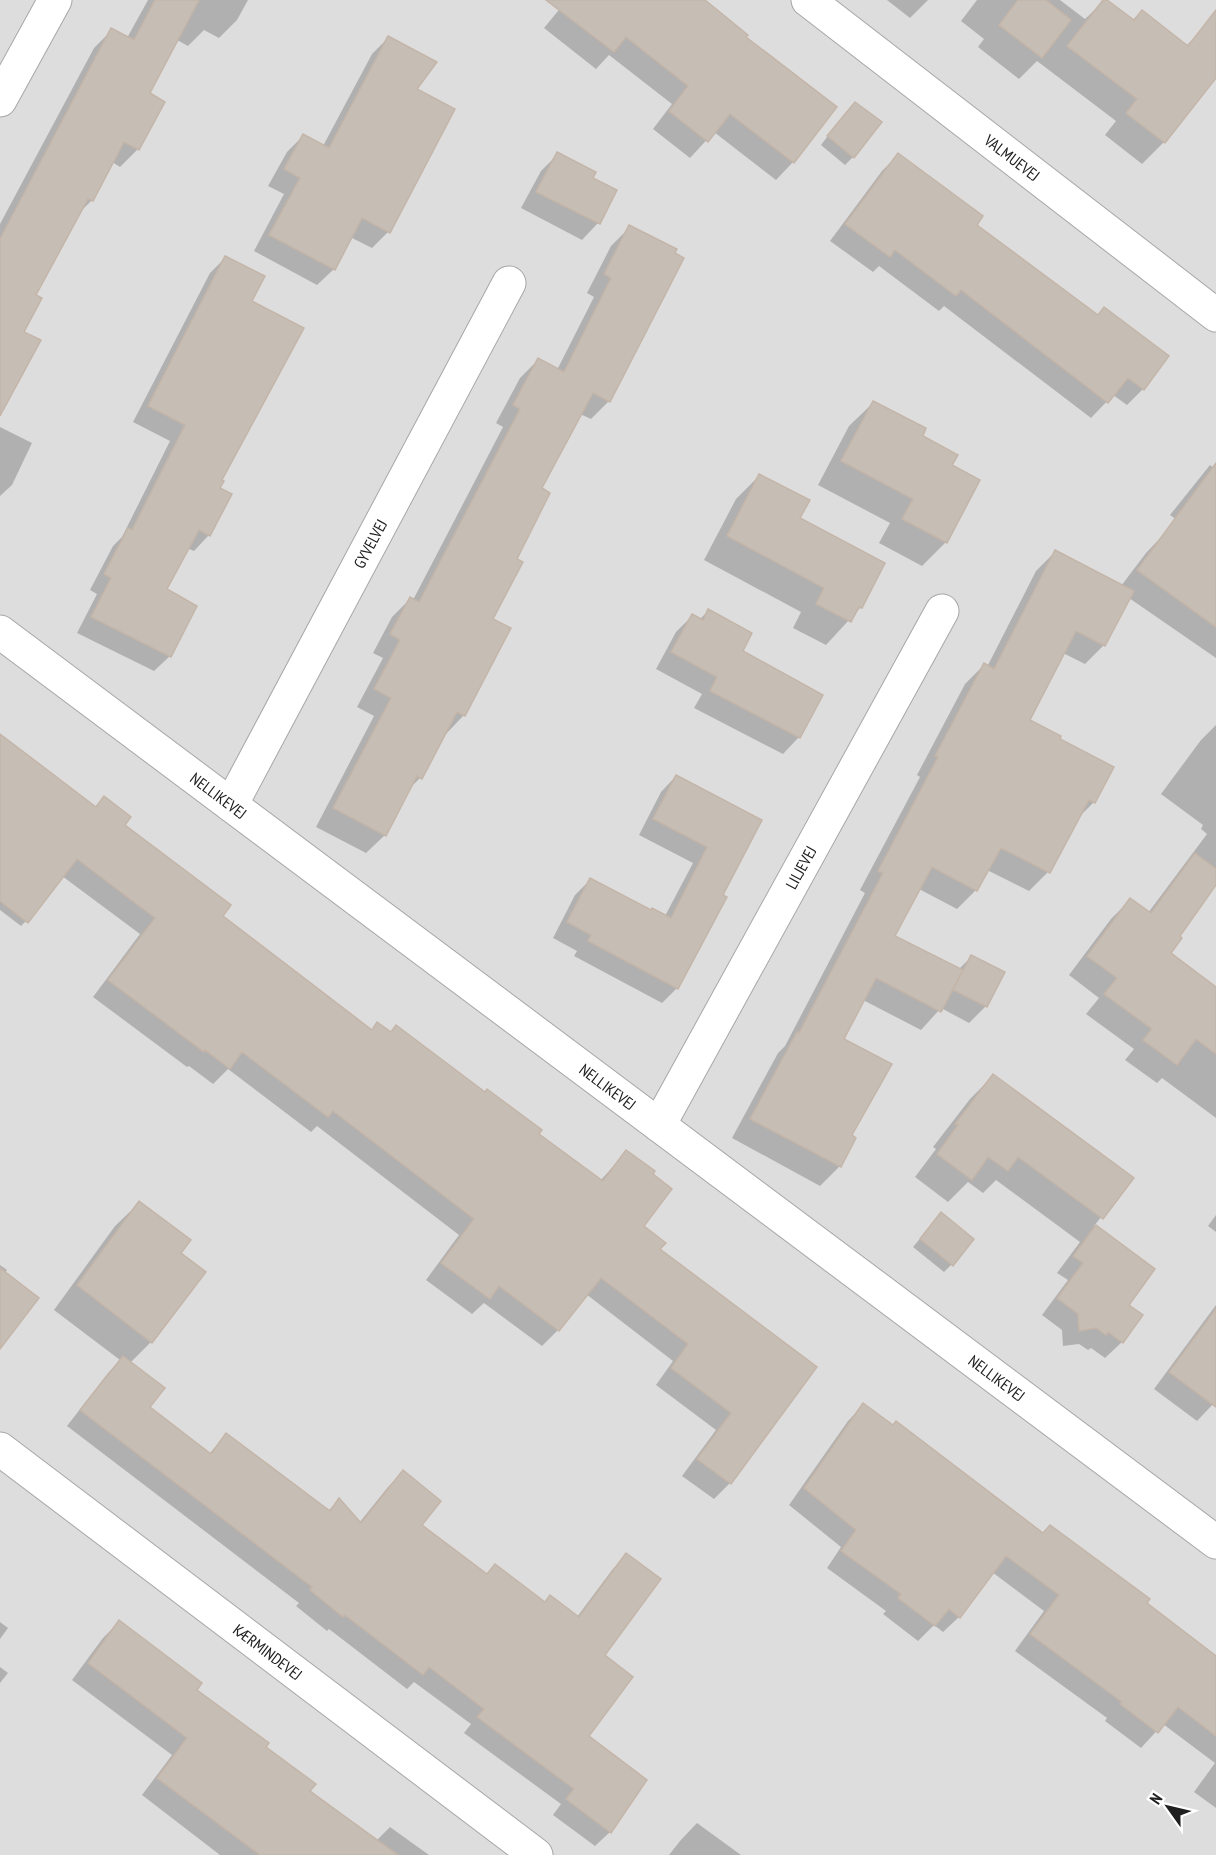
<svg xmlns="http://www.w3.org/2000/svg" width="1216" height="1855" viewBox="0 0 1216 1855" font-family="'PT Sans Narrow',sans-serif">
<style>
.residential{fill:#dedddd}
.shadow{fill:#0003}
.building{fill:#c6beb5;stroke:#c4b5a8;stroke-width:1.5}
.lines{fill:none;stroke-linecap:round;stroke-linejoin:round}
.street-casing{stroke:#a7a7a7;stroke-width:35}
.street{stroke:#fff;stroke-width:33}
.labels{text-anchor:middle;stroke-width:4.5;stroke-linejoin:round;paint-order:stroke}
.street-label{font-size:16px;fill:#202020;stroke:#fff}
</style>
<rect width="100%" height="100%" fill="#f1eee6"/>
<rect class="residential" x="0" y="0" width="1216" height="1855"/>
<g class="shadow">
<path d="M148,0H248L237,20L219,38L204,30L188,46L177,40L148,94L138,149L120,167L112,162L92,200L79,213L34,295L0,413V224L94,48L112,30L127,38Z"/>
<path d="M567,0H702L744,37L835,108L793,162L776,180L714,132L690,158L653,129L672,104L609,55L596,69L544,28Z"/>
<path d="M887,0H928L910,18Z"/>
<path d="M977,0H1060L1085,19L1105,0L1132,21L1142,12L1186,46L1199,33L1216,46V75L1164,142L1142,164L1105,135L1116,121L1037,61L1019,79L978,47L984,39L961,21Z"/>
<path d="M388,38L414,89L388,232L372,248L350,237L334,269L317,285L254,251L284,194L268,186L287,152L303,136L323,146L372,54Z"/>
<path d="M847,111L853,157L845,165L821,145Z"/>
<path d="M558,154L591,179L615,191L598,223L582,240L521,208L541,171Z"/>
<path d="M898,155L975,225L1098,316L1143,389L1127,405L1113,395L1091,418L944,306L939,311L879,266L873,272L830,241L882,171Z"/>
<path d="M630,227L609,401L591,419L580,414L540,489L515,560L491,619L464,715L446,734L444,733L420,778L407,791L385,835L366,853L316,827L374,716L357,707L383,658L373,653L392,617L410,599L413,600L503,427L496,423L520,378L538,360L557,370L594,297L587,293L611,246Z"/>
<path d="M225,258L250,302L218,489L209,535L194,551L187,548L165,590L170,656L154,671L77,633L97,594L90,590L113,546L122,537L170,441L133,422L210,273Z"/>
<path d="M873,403L921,437L950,466L946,542L922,566L879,543L890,523L818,485L849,426Z"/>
<path d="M0,427L32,443L12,485L0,496Z"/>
<path d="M1210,465L1216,470V513L1198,535L1170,515Z"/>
<path d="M760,475L861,607L826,645L793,628L801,612L704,560L736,499Z"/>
<path d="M1165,533L1216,570V658L1129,598L1104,645L1085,664L1063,653L1028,720L1058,739L1094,802L1078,818L1048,872L1029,891L987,870L976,890L957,909L919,889L893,936L958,970L971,957L1003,973L986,1006L969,1023L941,1008L921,1030L863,1000L842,1040L850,1136L854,1138L839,1167L820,1186L732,1138L778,1053L785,1046L865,893L860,890L920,777L917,775L965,684L984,665L987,667L1036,571L1055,552L1121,586L1146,553Z"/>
<path d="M708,611L741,652L799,737L783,754L694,708L702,694L656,669L676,632L692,616L699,620Z"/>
<path d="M1216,725V883L1178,937L1168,954L1216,995V1118L1162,1078L1157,1083L1125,1060L1134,1049L1086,1014L1099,998L1069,975L1111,919L1130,900L1148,913L1207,834L1201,829L1203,825L1161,794L1201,740Z"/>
<path d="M0,736L94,808L104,798L123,826L221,916L371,1031L377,1024L600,1181L626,1152L642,1226L658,1250L815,1367L730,1483L714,1499L682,1476L716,1430L656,1385L673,1361L586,1294L558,1330L542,1346L484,1303L472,1314L426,1280L459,1235L317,1126L311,1132L228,1069L213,1084L189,1066L187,1067L93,997L140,934L62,876L37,910L21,926L0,910Z"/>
<path d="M676,776L760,820L677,988L662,1003L574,956L577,951L553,938L575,895L590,880L651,912L665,916L693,863L639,835L661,792Z"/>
<path d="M993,1076L1132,1178L1094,1226L1153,1270L1126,1305L1141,1316L1122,1342L1105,1358L1091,1348L1088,1350L1079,1344L1063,1346L1062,1330L1042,1315L1068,1280L1057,1273L1080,1242L996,1180L983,1193L968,1182L948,1202L915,1177L936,1149L933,1147L970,1099Z"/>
<path d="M139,1203L179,1253L151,1342L130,1363L148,1407L209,1454L226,1435L328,1511L339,1500L359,1523L388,1487L403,1472L419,1525L486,1575L577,1617L612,1570L626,1555L603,1655L587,1736L610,1832L595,1846L553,1815L561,1804L464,1733L471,1724L414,1682L407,1689L329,1629L327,1631L296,1606L299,1603L67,1426L108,1373L120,1360L54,1310L115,1226Z"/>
<path d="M1216,1215V1232L1208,1226Z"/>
<path d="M934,1222L952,1264L944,1272L913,1247Z"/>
<path d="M0,1265L7,1270L5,1273L0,1346Z"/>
<path d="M1216,1305V1401L1197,1421L1154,1389Z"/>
<path d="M863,1405L1042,1535L1145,1603L1216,1658V1808L1194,1792L1215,1763L1163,1724L1141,1748L1105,1721L1107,1718L1015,1651L1044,1611L992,1572L959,1617L943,1632L934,1625L918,1641L883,1614L886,1611L827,1568L841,1547L789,1505L848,1421Z"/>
<path d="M0,1622L8,1628L0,1639Z"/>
<path d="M119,1622L195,1690L264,1747L308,1791L376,1841L390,1827L429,1855H220L142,1795L172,1755L72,1680L103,1638Z"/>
<path d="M0,1667L8,1673L0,1683Z"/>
<path d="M697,1823L741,1855H669L680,1841Z"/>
</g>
<g class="building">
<path d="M155,0H199L150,93L165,102L139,150L124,142L93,201L88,199L36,295L42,298L24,332L41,340L0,416V239L111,28L134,40Z"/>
<path d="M546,0H705L748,35L746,37L837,107L794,163L730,114L708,142L669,111L688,86L626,37L614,52Z"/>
<path d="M1018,0H1046L1071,20L1042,58L999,25Z"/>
<path d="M1103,0H1107L1134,20L1142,10L1188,46L1216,10V78L1165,143L1126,113L1137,99L1067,46Z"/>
<path d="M388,36L437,62L417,89L455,109L390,233L362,218L335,270L269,235L300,178L284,169L303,134L329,148Z"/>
<path d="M855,102L882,122L854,158L827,136Z"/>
<path d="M557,152L596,172L593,178L617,190L600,224L536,192Z"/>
<path d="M898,153L983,216L977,225L1098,315L1104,307L1169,356L1144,390L1128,378L1108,403L961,290L956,296L895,250L890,257L845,224Z"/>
<path d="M629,225L677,249L675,253L684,258L610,402L593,393L542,488L550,493L517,559L523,562L493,619L511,628L465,716L457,712L422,779L417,776L386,836L333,808L391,698L374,689L400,640L390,634L410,597L419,602L520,409L513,405L538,358L564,372L611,278L604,274Z"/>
<path d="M225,256L265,276L252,301L304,328L222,480L224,481L220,488L232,494L210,536L199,530L167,589L197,606L171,657L91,617L111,578L104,574L128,528L132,530L185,425L148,406Z"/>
<path d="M873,401L926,428L923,436L958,455L952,465L980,480L947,543L902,519L913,499L841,461Z"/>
<path d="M1216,463V627L1137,570Z"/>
<path d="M759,474L810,500L800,518L885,563L862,608L859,607L851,622L816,604L824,588L727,536Z"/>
<path d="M1055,550L1134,591L1105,646L1076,631L1030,720L1061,736L1060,739L1114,767L1095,803L1089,800L1050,873L1001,848L977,891L932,867L895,936L963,970L941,1012L876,978L844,1039L892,1064L852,1135L856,1138L841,1167L750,1119L797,1032L799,1033L883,873L878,871L938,757L935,756L984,663L994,669Z"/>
<path d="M708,609L752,633L743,651L823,695L800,738L710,691L717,677L671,652L692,614L703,620Z"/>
<path d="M0,734L96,807L104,796L131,817L125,825L231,905L223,916L372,1030L377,1022L391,1032L396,1025L485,1092L487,1089L542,1130L539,1134L603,1181L626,1150L655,1171L653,1174L672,1189L644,1226L666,1243L660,1249L817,1367L731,1484L697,1459L731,1413L671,1368L688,1344L601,1278L559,1331L499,1286L490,1299L441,1263L474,1219L333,1111L328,1117L242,1052L230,1069L205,1050L204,1052L108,980L155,918L77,859L28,923L0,901Z"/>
<path d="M676,775L762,820L723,895L727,897L678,989L588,941L591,935L567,922L590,878L651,910L652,908L671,918L707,847L653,819Z"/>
<path d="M1195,853L1216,869V885L1180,936L1182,938L1171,953L1216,987V1054L1196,1039L1177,1065L1143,1040L1152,1029L1104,994L1117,978L1087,956L1130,898L1151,913Z"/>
<path d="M971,955L1005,972L987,1007L953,990Z"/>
<path d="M993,1074L1134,1178L1103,1219L1018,1157L1008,1171L988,1157L972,1180L937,1154L958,1125L955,1124Z"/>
<path d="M139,1201L191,1240L181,1253L206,1272L152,1343L77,1285Z"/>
<path d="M941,1212L974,1239L953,1266L920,1239Z"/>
<path d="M1096,1225L1155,1269L1129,1305L1143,1315L1123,1343L1108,1332L1106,1335L1096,1328L1079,1331L1078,1314L1057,1298L1083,1263L1073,1256Z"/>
<path d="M0,1268L39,1298L0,1349Z"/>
<path d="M1216,1309V1407L1169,1372Z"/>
<path d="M123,1356L165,1388L150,1407L211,1454L226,1433L330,1511L339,1498L361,1523L403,1470L441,1501L422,1525L487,1574L495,1564L545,1602L550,1595L579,1617L626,1553L661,1579L605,1655L633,1677L589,1736L647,1780L611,1833L566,1799L574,1789L477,1717L484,1709L429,1667L423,1675L345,1615L343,1617L310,1590L312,1587L80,1410Z"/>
<path d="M863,1403L893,1425L896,1421L1043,1533L1050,1525L1150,1599L1147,1603L1216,1656V1736L1178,1707L1158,1733L1120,1704L1122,1702L1030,1634L1059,1595L1006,1556L960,1618L949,1609L935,1626L898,1598L901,1594L841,1551L856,1530L804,1488Z"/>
<path d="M119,1620L202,1683L197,1690L269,1743L266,1747L316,1784L310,1791L398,1855H260L157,1778L187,1738L88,1663Z"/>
</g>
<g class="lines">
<g class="street-casing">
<g id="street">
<path id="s1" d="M808,0L1216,315"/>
<path d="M0,100L55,0"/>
<path id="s2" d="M0,632L1216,1542"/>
<path id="s3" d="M231,805L509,283"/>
<path id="s4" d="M659,1125L942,611"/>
<path id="s5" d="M0,1449L536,1855"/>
</g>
</g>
<use href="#street" class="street"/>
</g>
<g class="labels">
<g class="street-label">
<text dy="6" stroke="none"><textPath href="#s1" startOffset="258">VALMUEVEJ</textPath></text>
<text dy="6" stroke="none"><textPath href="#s3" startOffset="296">GYVELVEJ</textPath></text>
<text dy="6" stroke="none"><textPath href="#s2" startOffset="273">NELLIKEVEJ</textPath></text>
<text dy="6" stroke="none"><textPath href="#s4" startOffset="294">LILJEVEJ</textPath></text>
<text dy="6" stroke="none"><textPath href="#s2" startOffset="759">NELLIKEVEJ</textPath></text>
<text dy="6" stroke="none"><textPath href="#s2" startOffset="1245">NELLIKEVEJ</textPath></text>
<text dy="6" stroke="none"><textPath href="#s5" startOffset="336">KÆRMINDEVEJ</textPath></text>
</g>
</g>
<g transform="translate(1168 1807) rotate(304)" stroke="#ffffff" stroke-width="4.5" paint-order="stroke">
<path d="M0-4.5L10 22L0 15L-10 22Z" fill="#202020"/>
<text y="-9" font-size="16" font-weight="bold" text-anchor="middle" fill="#202020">N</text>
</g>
</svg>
